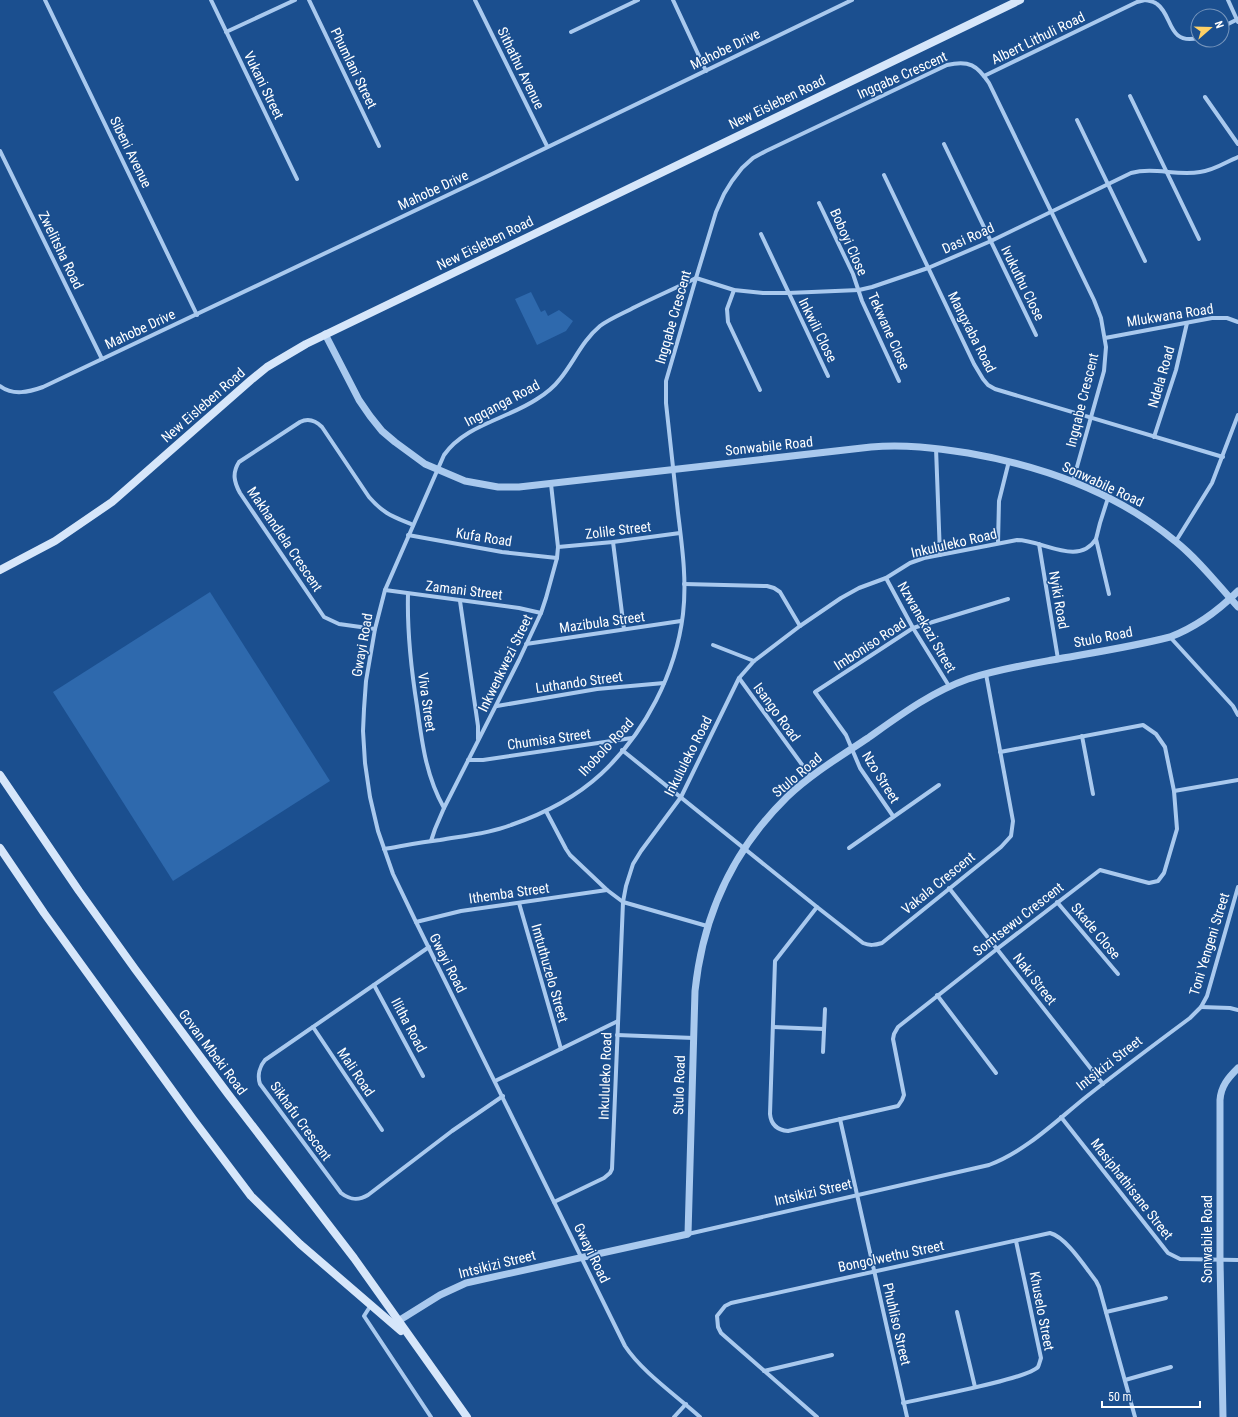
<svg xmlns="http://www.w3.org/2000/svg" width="1238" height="1417" viewBox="0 0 1238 1417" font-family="'Roboto Condensed',sans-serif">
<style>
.park{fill:#2e69ad}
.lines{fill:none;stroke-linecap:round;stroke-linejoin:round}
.minor{stroke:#a9c9ee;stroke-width:4}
.tertiary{stroke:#a9c9ee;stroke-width:7}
.secondary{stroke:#d6e6fa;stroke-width:8}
.labels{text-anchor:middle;stroke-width:3;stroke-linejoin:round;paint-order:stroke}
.street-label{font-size:14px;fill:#fff;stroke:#1b4f8f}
</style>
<rect width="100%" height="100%" fill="#1b4f8f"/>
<g class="park">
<path d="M531,292L541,312L545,310L548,316L559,310L573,321L566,331L537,345L515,299Z"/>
<path d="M210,592L330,781L173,881L53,692Z"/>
</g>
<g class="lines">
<g class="minor">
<path d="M45,0L197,315"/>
<path d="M211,0L297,179"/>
<path d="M309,0L379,146"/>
<path d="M475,0L547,146"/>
<path d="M673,0L706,71"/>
<path d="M1145,0C1149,1 1153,1 1157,4C1173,15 1167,45 1198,38"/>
<path d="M1228,0L1238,22"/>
<path d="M1222,27L1238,19"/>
<path d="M226,32L295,0"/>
<path d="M571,32L638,0"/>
<path d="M984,76L1137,2L1145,0"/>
<path d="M1130,96L1199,239"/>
<path d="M1205,97L1238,144"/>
<path d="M1077,120L1145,261"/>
<path d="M944,144L1036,335"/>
<path d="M0,151L102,359"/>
<path d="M884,175L974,364L983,379L988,385L995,389L1223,457"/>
<path d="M819,203L853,274L862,301L899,381"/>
<path d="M761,234L828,376"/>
<path d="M734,290L727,309L728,322L760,390"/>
<path d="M1105,338L1212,318H1227L1238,322"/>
<path d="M0,386C13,396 29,392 43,387L490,175L852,0"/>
<path d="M1154,437L1176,370L1187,323"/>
<path d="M936,448L940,555"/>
<path d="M1108,498L1100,523L1096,539L1109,594"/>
<path d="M408,535L502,552L557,558"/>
<path d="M1176,541L1212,483L1238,415"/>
<path d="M613,542L624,629"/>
<path d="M998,543L999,501L1009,461"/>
<path d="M1039,544L1058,659"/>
<path d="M558,547L613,542L680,533"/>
<path d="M886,578L913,628L949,686"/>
<path d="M684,584L767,586L774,588L780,592L800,626"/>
<path d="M385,590L519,608L541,613"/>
<path d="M408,594C407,632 411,668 417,706C422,743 426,776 444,808"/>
<path d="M460,601L478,726V739"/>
<path d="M375,629L339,624L324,617L240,493C234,482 232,473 239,462L300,422C308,418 316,421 322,427L369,497C384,514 392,516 413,525"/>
<path d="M1170,637L1233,706L1238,715"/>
<path d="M526,644L681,621"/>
<path d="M713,645L754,661"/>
<path d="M739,678L811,777"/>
<path d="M497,706L597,689L664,683"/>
<path d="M1082,736L1093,794"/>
<path d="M622,750L817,907L863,943C870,946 875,945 882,943L1001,847L1011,836L1013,821L986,674"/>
<path d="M468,760H483L632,738"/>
<path d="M1174,791L1238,780"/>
<path d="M546,811L566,849L570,855L607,890L623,902L707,926"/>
<path d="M893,816L860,768L846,735L815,692L913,628L1008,599"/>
<path d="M431,841L435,829L444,808L519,660L541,613L546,598L557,558L558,547L551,484"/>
<path d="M849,848L939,785"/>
<path d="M384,849C402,846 421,842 440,840C463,836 488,834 511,825C543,814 576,797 601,774C645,733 676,673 683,614C687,580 682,546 678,513C674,476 670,439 666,403V381L696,278L716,212L724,194L732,181L742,168L753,158L766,151L947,65C969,60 977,65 989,83L1094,300L1101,318L1106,347L1104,371L1073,481"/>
<path d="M949,888L1103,1084"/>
<path d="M1057,902L1118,974"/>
<path d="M519,903L561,1049"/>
<path d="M817,907L775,961L770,1114C771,1125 777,1130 788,1131L898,1106L902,1100L904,1095L893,1039L894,1034L898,1027L997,949L1100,870L1149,883L1158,881L1164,873L1177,829L1174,791L1165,747L1156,734L1143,725L1000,752"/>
<path d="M416,922L461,911L607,890"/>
<path d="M429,947L265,1060C260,1066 257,1075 260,1084L341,1193C350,1200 358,1201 368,1195L452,1131L503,1096"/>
<path d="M374,985L423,1076"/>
<path d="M937,995L996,1073"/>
<path d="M1201,1007L1230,1008L1238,1010"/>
<path d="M313,1027L382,1130"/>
<path d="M773,1027L824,1029"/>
<path d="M617,1035L694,1038"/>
<path d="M823,1052L825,1009"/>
<path d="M495,1081L618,1021"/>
<path d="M1061,1117L1168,1253L1180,1259L1238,1260"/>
<path d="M840,1119L907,1417"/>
<path d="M554,1202L604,1178L610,1173L612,1169L623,902L626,886L633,864L641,851L681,797L739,678L754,661L800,626L841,598L859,588L886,578L910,563L924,558L1017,540C1043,540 1078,567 1096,539"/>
<path d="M688,1234L989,1165C1026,1151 1055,1122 1086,1097C1120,1070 1155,1044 1190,1018L1201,1007L1207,996L1238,887"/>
<path d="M371,1305L364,1316L431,1417"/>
<path d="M957,1312L975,1387"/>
<path d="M1106,1312L1166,1298"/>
<path d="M764,1371L832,1355"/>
<path d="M1125,1380L1171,1367"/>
<path d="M903,1403C924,1398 1028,1379 1038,1367C1039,1365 1040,1361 1041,1358L1016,1241"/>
<path d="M674,1417L686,1404"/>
<path d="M700,1417C677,1396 642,1372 625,1346L416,922L393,874L378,831L370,797L365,763L363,731L364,709L366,681L375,629L385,590L444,455C465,425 507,419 537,399C545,394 554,387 560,379C574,362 582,341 600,326C611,318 624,313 635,307C655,297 676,288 696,278L734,290L763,293H788L859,290L872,287L928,268L991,241L1131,173C1154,167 1177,176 1200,172C1213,171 1226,162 1238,157"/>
<path d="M817,1417L721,1333L718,1327L717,1316L725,1306L731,1303L1050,1233C1066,1237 1085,1267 1096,1281L1099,1287L1135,1417"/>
</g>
<g class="tertiary">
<path d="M325,334L359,400L370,416L382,431L395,442L425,464L465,481L498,487H519L871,447C904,444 936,448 968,453C1043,466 1116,492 1175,541C1199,560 1218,585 1238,607"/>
<path d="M395,1323L440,1295L466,1283L688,1234L695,991C703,915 732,851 787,797C811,774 841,756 868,738C899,716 931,692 968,679C995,670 1024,665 1052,660C1091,653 1131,647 1170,637C1196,627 1218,611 1238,591"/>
<path d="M1223,1417L1220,1260V1100C1221,1086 1228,1078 1238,1068"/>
</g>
<g class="secondary">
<path d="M0,570L55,541L112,502L251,380L267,367L306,344L1020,0"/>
<path d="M0,775L79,891L135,969L228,1094L354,1258L467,1417"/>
<path d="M0,848L44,913L193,1119L251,1196L300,1244L401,1331"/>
</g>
</g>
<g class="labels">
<g class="street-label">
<text transform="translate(1038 38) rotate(-26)" y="5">Albert Lithuli Road</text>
<text transform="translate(725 49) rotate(-26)" y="5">Mahobe Drive</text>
<text transform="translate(354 68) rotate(64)" y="5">Phumlani Street</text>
<text transform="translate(521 68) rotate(64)" y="5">Sithathu Avenue</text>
<text transform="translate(902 75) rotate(-24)" y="5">Ingqabe Crescent</text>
<text transform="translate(264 85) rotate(64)" y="5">Vukani Street</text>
<text transform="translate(777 102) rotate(-26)" y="5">New Eisleben Road</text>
<text transform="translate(131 152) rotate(64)" y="5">Sibeni Avenue</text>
<text transform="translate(433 190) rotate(-25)" y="5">Mahobe Drive</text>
<text transform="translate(968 238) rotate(-24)" y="5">Dasi Road</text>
<text transform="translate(849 242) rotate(66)" y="5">Boboyi Close</text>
<text transform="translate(485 243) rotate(-26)" y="5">New Eisleben Road</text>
<text transform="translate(61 250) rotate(64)" y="5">Zwelitsha Road</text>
<text transform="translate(1023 283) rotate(64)" y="5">Ivukuthu Close</text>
<text transform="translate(1170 315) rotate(-9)" y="5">Mlukwana Road</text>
<text transform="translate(673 317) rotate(-74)" y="5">Ingqabe Crescent</text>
<text transform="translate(140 329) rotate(-25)" y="5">Mahobe Drive</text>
<text transform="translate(818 330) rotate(64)" y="5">Inkwili Close</text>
<text transform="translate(889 331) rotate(66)" y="5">Tekwane Close</text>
<text transform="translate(972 332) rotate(63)" y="5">Mangxaba Road</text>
<text transform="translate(1161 377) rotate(-74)" y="5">Ndela Road</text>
<text transform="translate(1082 400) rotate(-76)" y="5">Ingqabe Crescent</text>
<text transform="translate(502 403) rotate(-28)" y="5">Ingqanga Road</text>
<text transform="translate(203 405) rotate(-41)" y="5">New Eisleben Road</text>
<text transform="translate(769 446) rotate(-6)" y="5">Sonwabile Road</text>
<text transform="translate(1103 484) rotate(25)" y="5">Sonwabile Road</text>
<text transform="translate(618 530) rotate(-7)" y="5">Zolile Street</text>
<text transform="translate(484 537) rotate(9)" y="5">Kufa Road</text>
<text transform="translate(285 539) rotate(56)" y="5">Makhandlela Crescent</text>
<text transform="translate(954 543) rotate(-13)" y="5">Inkululeko Road</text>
<text transform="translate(464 590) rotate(7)" y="5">Zamani Street</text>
<text transform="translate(1059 600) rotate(80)" y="5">Nyiki Road</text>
<text transform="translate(602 622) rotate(-8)" y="5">Mazibula Street</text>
<text transform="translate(927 627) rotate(60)" y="5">Nzwanekazi Street</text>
<text transform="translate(1103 637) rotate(-11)" y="5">Stulo Road</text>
<text transform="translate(870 644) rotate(-33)" y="5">Imboniso Road</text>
<text transform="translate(362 645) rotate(-80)" y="5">Gwayi Road</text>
<text transform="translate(505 663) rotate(-64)" y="5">Inkwenkwezi Street</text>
<text transform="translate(579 682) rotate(-8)" y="5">Luthando Street</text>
<text transform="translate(427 702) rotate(82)" y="5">Viva Street</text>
<text transform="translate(777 712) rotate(54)" y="5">Isango Road</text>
<text transform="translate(549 739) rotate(-8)" y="5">Chumisa Street</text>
<text transform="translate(606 747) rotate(-47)" y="5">Ihobolo Road</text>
<text transform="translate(688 756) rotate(-63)" y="5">Inkululeko Road</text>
<text transform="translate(797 775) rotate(-40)" y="5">Stulo Road</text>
<text transform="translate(881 777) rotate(58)" y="5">Nzo Street</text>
<text transform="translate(938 883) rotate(-39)" y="5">Vakala Crescent</text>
<text transform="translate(509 893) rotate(-8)" y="5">Ithemba Street</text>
<text transform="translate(1018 919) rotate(-38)" y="5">Somtsewu Crescent</text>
<text transform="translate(1096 931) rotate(50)" y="5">Skade Close</text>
<text transform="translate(1209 944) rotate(-73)" y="5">Toni Yengeni Street</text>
<text transform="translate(448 963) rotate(63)" y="5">Gwayi Road</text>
<text transform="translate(550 973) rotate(74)" y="5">Imtuthuzelo Street</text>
<text transform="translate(1035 979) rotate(52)" y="5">Naki Street</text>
<text transform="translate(409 1025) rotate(62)" y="5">Ilitha Road</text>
<text transform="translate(213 1052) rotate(53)" y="5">Govan Mbeki Road</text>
<text transform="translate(1109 1063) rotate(-38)" y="5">Intsikizi Street</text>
<text transform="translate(356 1072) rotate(56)" y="5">Mali Road</text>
<text transform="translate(605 1076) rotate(-88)" y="5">Inkululeko Road</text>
<text transform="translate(679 1085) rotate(-88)" y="5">Stulo Road</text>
<text transform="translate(301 1121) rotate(54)" y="5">Sikhafu Crescent</text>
<text transform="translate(1132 1189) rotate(52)" y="5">Masiphathisane Street</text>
<text transform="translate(813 1192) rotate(-13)" y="5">Intsikizi Street</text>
<text transform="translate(1207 1239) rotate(-90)" y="5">Sonwabile Road</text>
<text transform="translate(592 1253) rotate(64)" y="5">Gwayi Road</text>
<text transform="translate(891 1256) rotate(-12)" y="5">Bongolwethu Street</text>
<text transform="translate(497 1264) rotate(-14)" y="5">Intsikizi Street</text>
<text transform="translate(1042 1311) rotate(79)" y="5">Khuselo Street</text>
<text transform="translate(897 1324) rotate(77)" y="5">Phuhliso Street</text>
</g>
</g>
<g transform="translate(1210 28) rotate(70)"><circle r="19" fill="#1b4f8f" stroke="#7695bc"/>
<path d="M0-3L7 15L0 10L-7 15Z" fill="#ffd166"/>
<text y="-6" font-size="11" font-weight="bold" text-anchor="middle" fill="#ffffff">N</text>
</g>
<path d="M1102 1401v6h98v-6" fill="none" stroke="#ffffff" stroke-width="2"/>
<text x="1108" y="1401" font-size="12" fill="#ffffff" stroke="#1b4f8f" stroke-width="3" paint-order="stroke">50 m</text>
</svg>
